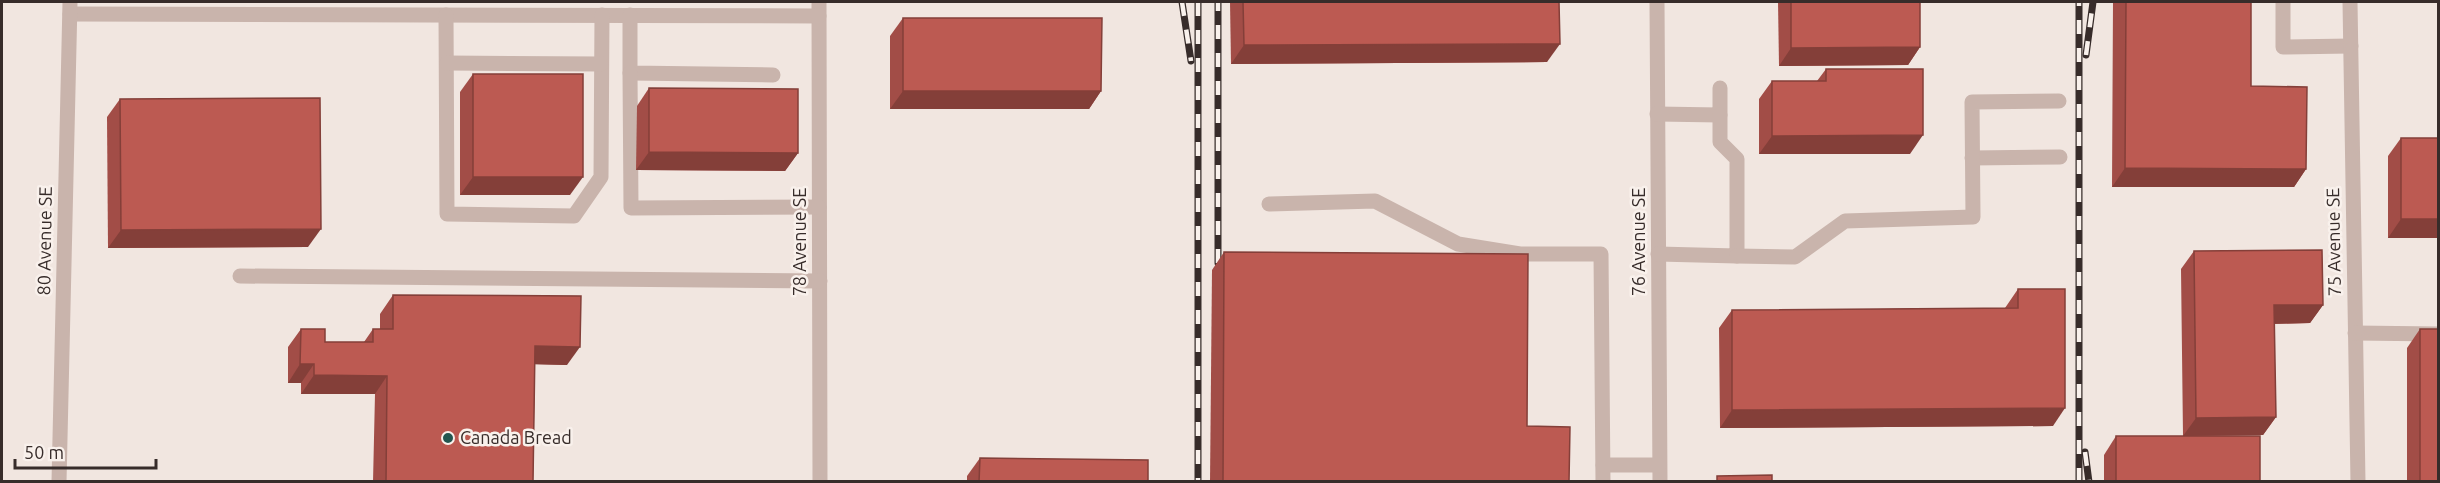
<svg xmlns="http://www.w3.org/2000/svg" width="2440" height="483" viewBox="0 0 2440 483" font-family="Ubuntu,sans-serif">
<style>
.lines{fill:none;stroke-linecap:round;stroke-linejoin:round}
.minor{stroke:#c9b4ac;stroke-width:15}
.rail-casing{stroke:#372c2a;stroke-width:7}
.rail{stroke:#f9f1ec;stroke-width:4.5;stroke-dasharray:14;stroke-linecap:butt}
.wall{fill:#a24d47}
.shaded-wall{fill:#843f39}
.building{fill:#bc5a52;stroke:#843f39;stroke-width:1.5}
.poi-dot{fill:#235650;stroke:#f9f1ec;stroke-width:2}
.labels{text-anchor:middle;stroke-width:5;stroke-linejoin:round;paint-order:stroke}
.street-label{font-size:18px;fill:#372c2a;stroke:#f9f1ec}
.poi-label{font-size:18px;fill:#372c2a;stroke:#f9f1ec;text-anchor:start}
</style>
<rect width="100%" height="100%" fill="#f1e6e0"/>
<g class="lines">
<g class="minor">
<path d="M819,2L820,482"/>
<path d="M1657,2L1660,482"/>
<path d="M2283,2V47L2351,46"/>
<path d="M2350,2L2358,482"/>
<path d="M70,14L819,16"/>
<path d="M446,15L447,214L574,216L601,177L602,15"/>
<path d="M630,15V73L773,75"/>
<path d="M447,63L601,64"/>
<path d="M630,73L631,208L819,207"/>
<path d="M1657,114L1720,115V88"/>
<path d="M1972,158L2060,157"/>
<path d="M1269,204L1375,201L1458,244L1520,254H1601L1603,482"/>
<path d="M1658,254L1737,256V159L1720,142V115"/>
<path d="M1737,256L1795,257L1845,221L1973,217L1972,102L2059,101"/>
<path d="M240,276L820,281"/>
<path d="M2355,333L2438,334"/>
<path d="M1603,465H1659"/>
<path d="M59,482L70,2"/>
</g>
<g class="rail-casing">
<g id="rail">
<path d="M1182,2L1191,61"/>
<path d="M1198,2V482"/>
<path d="M2086,55L2093,2"/>
<path d="M1218,263V2"/>
<path d="M2085,452L2089,482"/>
<path d="M2079,482V2"/>
</g>
</g>
<use href="#rail" class="rail"/>
</g>
<g class="wall">
<path d="M1230,2H1559L1547,62L1231,64Z"/>
<path d="M1778,2H1920V47L1908,65L1779,66Z"/>
<path d="M2113,2H2251V86L2306,169L2294,187H2112Z"/>
<path d="M903,18L1101,91L1089,109H890V36Z"/>
<path d="M1826,69L1910,154H1759V99L1772,81H1817Z"/>
<path d="M473,74L570,195H460V92Z"/>
<path d="M649,88L798,153L785,171L636,170L637,106Z"/>
<path d="M120,99L308,247L108,248L107,117Z"/>
<path d="M2401,138L2439,238H2388V156Z"/>
<path d="M2194,251L2323,305L2310,323L2274,324L2276,417L2263,435L2183,436L2181,269Z"/>
<path d="M1224,252L1527,426L1569,482H1210L1212,270Z"/>
<path d="M2018,289L2053,426L1720,428L1719,328L1732,310L2005,308Z"/>
<path d="M393,295L567,365L535,364L533,482H373L375,394H301V383H288V347L301,329L325,342H364L373,329H380V314Z"/>
<path d="M2420,329L2439,482H2407V348Z"/>
<path d="M2116,436L2260,482H2104V455Z"/>
<path d="M980,458L1148,482H967V476Z"/>
</g>
<g class="shaded-wall">
<path d="M1560,44L1547,62L1231,64L1244,45Z"/>
<path d="M1920,47L1908,65L1779,66L1791,48Z"/>
<path d="M903,91H1101L1089,109H890Z"/>
<path d="M1923,135L1910,154H1759L1772,136Z"/>
<path d="M649,152L798,153L785,171L636,170Z"/>
<path d="M2125,168L2306,169L2294,187H2112Z"/>
<path d="M473,177H583L570,195H460Z"/>
<path d="M2401,219H2439V238H2388Z"/>
<path d="M321,229L308,247L108,248L121,230Z"/>
<path d="M2274,305H2323L2310,323L2261,324Z"/>
<path d="M535,346L580,347L567,365L522,364Z"/>
<path d="M300,364H314L301,383H288Z"/>
<path d="M314,375L387,376L375,394H301Z"/>
<path d="M2065,408L2053,426L1720,428L1732,410Z"/>
<path d="M2276,417L2263,435L2183,436L2196,418Z"/>
</g>
<g class="building">
<path d="M1243,2H1559L1560,44L1244,45Z"/>
<path d="M1791,2H1920V47L1791,48Z"/>
<path d="M2126,2H2251V86L2307,87L2306,169L2125,168Z"/>
<path d="M903,18H1102L1101,91H903Z"/>
<path d="M1826,69H1923V135L1772,136V81H1826Z"/>
<rect x="473" y="74" width="110" height="103"/>
<path d="M649,88L798,89V153L649,152Z"/>
<path d="M320,98L321,229L121,230L120,99Z"/>
<rect x="2401" y="138" width="38" height="81"/>
<path d="M2322,250L2323,305H2274L2276,417L2196,418L2194,251Z"/>
<path d="M1224,252L1528,254L1527,426L1570,427L1569,482H1223Z"/>
<path d="M2018,289H2065V408L1732,410V310L2018,308Z"/>
<path d="M393,295L581,296L580,347L535,346L533,482H386L387,376L314,375V364H300L301,329H325V342H373V329H393Z"/>
<rect x="2420" y="329" width="19" height="153"/>
<rect x="2116" y="436" width="144" height="46"/>
<path d="M980,458L1148,460V482H979Z"/>
<path d="M1772,475V482H1717V476Z"/>
</g>
<circle class="poi-dot" cx="448" cy="438" r="6"/>
<g class="labels">
<g class="street-label">
<text transform="translate(45 241) rotate(-89)" y="6">80 Avenue SE</text>
<text transform="translate(800 242) rotate(-90)" y="6">78 Avenue SE</text>
<text transform="translate(1639 242) rotate(-90)" y="6">76 Avenue SE</text>
<text transform="translate(2334 242) rotate(-91)" y="6">75 Avenue SE</text>
</g>
<g class="poi-label">
<text x="460" y="444">Canada Bread</text>
</g>
</g>
<rect width="2440" height="483" fill="none" stroke="#372c2a" stroke-width="6"/>
<path d="M15 459v9h141v-9" fill="none" stroke="#372c2a" stroke-width="3"/>
<text x="24" y="459" font-size="18" fill="#372c2a" stroke="#f9f1ec" stroke-width="4.5" paint-order="stroke">50 m</text>
</svg>
